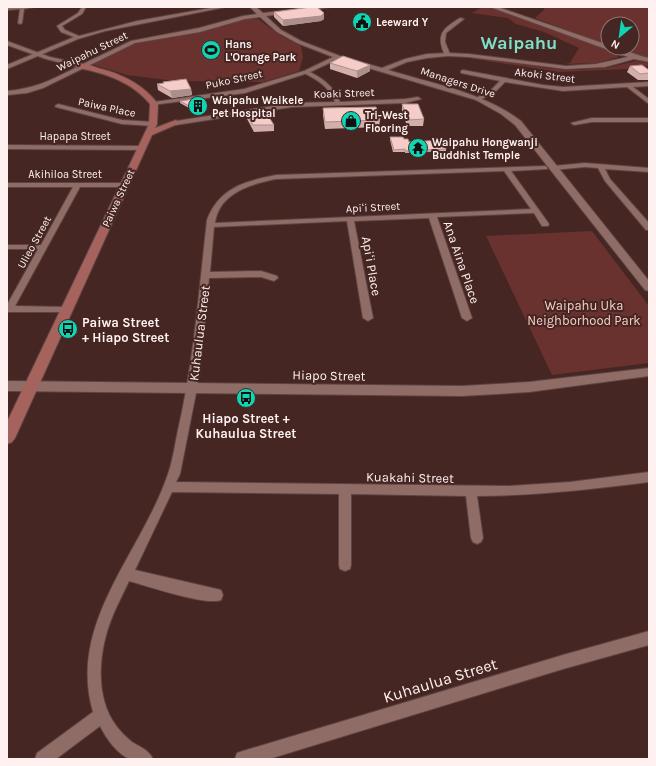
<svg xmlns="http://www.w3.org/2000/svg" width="656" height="766" viewBox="0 0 656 766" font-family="Karla,sans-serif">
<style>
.green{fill:#6a322e}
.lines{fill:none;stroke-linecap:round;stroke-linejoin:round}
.minor-casing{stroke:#5d4442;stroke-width:2}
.tertiary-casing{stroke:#5d4442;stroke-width:2}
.secondary-casing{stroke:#5d4442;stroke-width:2}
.minor{fill:#906c67;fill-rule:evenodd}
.tertiary{fill:#906c67;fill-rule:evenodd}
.secondary{fill:#a6625d;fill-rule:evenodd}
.wall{fill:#d3afab}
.shaded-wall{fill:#ac8f8b}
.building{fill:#f5ccc7;stroke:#ac8f8b}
.labels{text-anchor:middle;stroke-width:4;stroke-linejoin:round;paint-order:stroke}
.far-poi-label{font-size:11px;font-weight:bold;fill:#fef1ef;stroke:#452623;text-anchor:start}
.far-street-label{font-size:11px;fill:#fef1ef;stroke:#452623}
.street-label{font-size:13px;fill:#fef1ef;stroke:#452623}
.park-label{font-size:13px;fill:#f8cec8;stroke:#452623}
.poi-label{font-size:13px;font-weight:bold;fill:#fef1ef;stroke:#452623;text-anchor:start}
.near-street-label{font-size:16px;fill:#fef1ef;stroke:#452623}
.far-town-label{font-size:18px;font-weight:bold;fill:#7ee0c9;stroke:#452623}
</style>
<rect width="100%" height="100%" fill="#452623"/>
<g class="green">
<path d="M482,7L491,8L550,27L610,51L617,54L618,57L597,63L564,64L570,63L579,48L544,32L516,24L508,18L472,13Z"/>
<path d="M542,7H649V58L615,48H632V24H608V46L535,18L545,9Z"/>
<path d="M253,18L258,19L281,36L301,46L303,57L299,71L263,82L175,81L127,75L94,65L95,63L134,44L206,31L241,20Z"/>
<path d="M462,57L490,59L546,68L575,70L607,68L636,61L649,63V66L626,69L559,72Z"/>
<path d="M592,231L649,306V363L552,375L486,236Z"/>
</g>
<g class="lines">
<g class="minor-casing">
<g id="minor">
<path d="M35,7L24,9L22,23L20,24L18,23L20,9L7,10V8Z"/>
<path d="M82,7H86L82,14L62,26L65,30L79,36L137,21L216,7H226L105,31L78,39L7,69V65L74,37L61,32L57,26L78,13Z"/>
<path d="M460,18L464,19L446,33L445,42L450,54L445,55C435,35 443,28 460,18Z"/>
<path d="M463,70L543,85L563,87L649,82V86L633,87L649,99V104L627,87L563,91L505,82L495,92L478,101L476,100V98L491,90L500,81L461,73V71Z"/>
<path d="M304,71H308C322,78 334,86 340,102L405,99L418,97L421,99L405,103L292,107L176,125L173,123L176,121L292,103L335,102C329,87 318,80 304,73Z"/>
<path d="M58,104L122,120L153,122L156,124L153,126L122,124L56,107L55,106Z"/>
<path d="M592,118H649V122H592L574,125L571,123Z"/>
<path d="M585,163L649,168V172L605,169L610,179L649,223V230H646L605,181L598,168L585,167L553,170L550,168L553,166Z"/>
<path d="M545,166L547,167V169L511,171L549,224L548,226H542L534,213L437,217L472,318L467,321L462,318L429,218L354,221L373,318L368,321L363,318L347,221L214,227L210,272L261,271L277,276L278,278L274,281L261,277L209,278L200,373L180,474L176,482L509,486L570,482L649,472V482C592,489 535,496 477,496L483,538L481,542L477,544L473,542L471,538L466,496L351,494V565L350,569L345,571L340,569L339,565V494L172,492L135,570L221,590L223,595L221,600C206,606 147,586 129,581C124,592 118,603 113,615C99,648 93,696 117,727C121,732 127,738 132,742C140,747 149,750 153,759C146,759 136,761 130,759C117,754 106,738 100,726L56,759H35L37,753L93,712C67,623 141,554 168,474C173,460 175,444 178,430C194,361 199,290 207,220C219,188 245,181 276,175ZM504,171L531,209L215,223C219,193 251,184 276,179Z"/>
<path d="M7,183H124L128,185L124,187H80L15,306L66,307L69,308L70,310L69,312H7V305L38,249H7V245H41L73,187H7Z"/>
<path d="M649,631V645L563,669L269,759H235L237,753L243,751L563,655Z"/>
</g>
</g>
<g class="tertiary-casing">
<g id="tertiary">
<path d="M250,7H256L263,13L315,7H331L266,16L281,30L301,41L340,56L382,68L405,59L427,54L448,53L469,54L566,66L596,64L628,57L490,7H498L608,45V48C622,48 635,55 649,58V62L634,59L605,67L566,69L469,57L448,56L427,58L407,62L388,70C433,84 483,92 521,121L649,281V291L645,290L515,125L501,114L476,100L338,59L308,73L245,93L152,105L151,104L154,102L244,89L304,71L333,57L297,43L277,32L260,17L245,19L200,32L135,43L43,88L27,93L7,95V91C37,88 51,80 77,67L46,59L7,45V41L50,57L83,64L131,41L199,28L243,16L257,14Z"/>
<path d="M7,145L142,146L146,148L142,150L7,149Z"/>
<path d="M649,368V376L529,392L462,396L7,391V381L462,386L529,382Z"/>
</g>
</g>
<g class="secondary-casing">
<path id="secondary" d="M79,64C85,63 92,66 98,68C122,74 143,84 158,104L157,124L155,128L176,120L180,123L152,135L15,438L12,442L7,444V422L149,124L150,104C132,82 107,74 79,68Z"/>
</g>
<use href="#minor" class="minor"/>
<use href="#tertiary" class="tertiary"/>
<use href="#secondary" class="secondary"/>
</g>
<g class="wall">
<path d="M274,12L324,13V19L321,21L283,26L274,17Z"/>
<path d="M330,63L370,71L357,78L330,69Z"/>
<path d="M630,66L649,70V80H638L627,72Z"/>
<path d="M157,84L191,89L192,95L172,98L158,90Z"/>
<path d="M180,101L200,112V114L180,103Z"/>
<path d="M402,104L424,119L423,126H407L402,111Z"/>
<path d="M323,108L380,120L379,127L325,129L323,115Z"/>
<path d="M245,111L274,125V131L254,132L246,117Z"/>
<path d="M390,137L404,139L409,142L446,149V151L405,153V152H393L390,140Z"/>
</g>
<g class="shaded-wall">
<path d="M324,13V19L321,21L283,26V20Z"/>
<path d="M370,65V71L357,78V71Z"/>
<path d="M191,89L192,95L172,98L170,91Z"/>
</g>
<g class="building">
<path d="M311,7H317L324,13L321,16L283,20L274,12Z"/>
<path d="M343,56L370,65L357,71L330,63Z"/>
<path d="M642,65L649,70V73L640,74L630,66Z"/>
<path d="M186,79L191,89L170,91L157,84L164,83L163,82Z"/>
<path d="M194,99L200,112L180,101Z"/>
<path d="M402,104H418L424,119L408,120Z"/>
<path d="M376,107L380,120L325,122L323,108Z"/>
<path d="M263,108L274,125H253L245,111Z"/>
<path d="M390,137H403L404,139H408L409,142L442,140L446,149L405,151V149L394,150Z"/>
</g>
<defs>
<g id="civic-disc" transform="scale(1)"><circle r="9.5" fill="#0ed5b4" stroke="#452623"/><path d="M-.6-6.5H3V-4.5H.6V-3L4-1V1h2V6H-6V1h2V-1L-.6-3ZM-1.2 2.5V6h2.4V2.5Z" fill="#111"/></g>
<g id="stadium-disc" transform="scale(1)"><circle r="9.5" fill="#0ed5b4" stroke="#452623"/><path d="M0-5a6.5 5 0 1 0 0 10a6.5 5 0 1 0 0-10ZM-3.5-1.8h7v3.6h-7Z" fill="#111"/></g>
<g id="building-disc" transform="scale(1)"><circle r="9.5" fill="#0ed5b4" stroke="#452623"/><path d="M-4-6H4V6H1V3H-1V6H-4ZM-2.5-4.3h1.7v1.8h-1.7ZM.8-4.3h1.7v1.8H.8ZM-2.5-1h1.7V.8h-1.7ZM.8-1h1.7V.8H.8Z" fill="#111"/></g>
<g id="shop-disc" transform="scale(1)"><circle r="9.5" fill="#0ed5b4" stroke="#452623"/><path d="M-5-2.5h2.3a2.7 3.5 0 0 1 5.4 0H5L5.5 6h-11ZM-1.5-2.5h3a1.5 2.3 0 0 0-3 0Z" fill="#111"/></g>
<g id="temple-disc" transform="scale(1)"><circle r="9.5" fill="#0ed5b4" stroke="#452623"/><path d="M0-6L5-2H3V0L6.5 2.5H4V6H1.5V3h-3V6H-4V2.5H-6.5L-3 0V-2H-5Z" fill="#111"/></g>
<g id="bus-disc" transform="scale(1)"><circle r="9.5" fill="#0ed5b4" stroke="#452623"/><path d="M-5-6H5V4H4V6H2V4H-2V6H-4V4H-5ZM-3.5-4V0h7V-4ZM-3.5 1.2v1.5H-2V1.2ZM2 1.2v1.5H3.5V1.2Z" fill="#111"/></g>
</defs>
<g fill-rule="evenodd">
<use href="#civic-disc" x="362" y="22"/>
<use href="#stadium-disc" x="211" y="50"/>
<use href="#building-disc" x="198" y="106"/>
<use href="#shop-disc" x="351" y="121"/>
<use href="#temple-disc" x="418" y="148"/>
<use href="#bus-disc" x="68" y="329"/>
<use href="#bus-disc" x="246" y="398"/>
</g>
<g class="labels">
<g class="far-poi-label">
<text x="376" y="26">Leeward Y</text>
<text x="225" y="48">Hans<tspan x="225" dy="13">L'Orange Park</tspan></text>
<text x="212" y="104">Waipahu Waikele<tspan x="212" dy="13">Pet Hospital</tspan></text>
<text x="365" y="119">Tri-West<tspan x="365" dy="13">Flooring</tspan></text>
<text x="432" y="146">Waipahu Hongwanji<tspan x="432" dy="13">Buddhist Temple</tspan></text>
</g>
<g class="far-street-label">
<text transform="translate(92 51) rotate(-26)" y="4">Waipahu Street</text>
<text transform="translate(545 75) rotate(7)" y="4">Akoki Street</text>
<text transform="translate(234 79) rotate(-12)" y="4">Puko Street</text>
<text transform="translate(458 82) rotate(18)" y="4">Managers Drive</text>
<text transform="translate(344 93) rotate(-2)" y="4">Koaki Street</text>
<text transform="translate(107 107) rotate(12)" y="4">Paiwa Place</text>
<text x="75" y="140">Hapapa Street</text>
<text x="65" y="178">Akihiloa Street</text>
<text transform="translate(118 198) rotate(-65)" y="4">Paiwa Street</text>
<text transform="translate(373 207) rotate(-3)" y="4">Apiʻi Street</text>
<text transform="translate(34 242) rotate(-61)" y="4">Ulieo Street</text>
</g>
<g class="street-label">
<text transform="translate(462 262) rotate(71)" y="5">Ana Aina Place</text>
<text transform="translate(372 266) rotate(80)" y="5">Apiʻi Place</text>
<text transform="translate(199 333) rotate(-83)" y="5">Kuhaulua Street</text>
<text transform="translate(329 375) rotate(1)" y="5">Hiapo Street</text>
<text transform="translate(410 477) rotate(1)" y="5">Kuakahi Street</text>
</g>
<g class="park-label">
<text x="584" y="310">Waipahu Uka<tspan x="584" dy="15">Neighborhood Park</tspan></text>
</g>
<g class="poi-label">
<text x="82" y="327">Paiwa Street<tspan x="82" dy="15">+ Hiapo Street</tspan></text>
<text x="246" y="423" text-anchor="middle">Hiapo Street +<tspan x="246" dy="15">Kuhaulua Street</tspan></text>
</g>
<g class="near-street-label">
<text transform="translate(440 680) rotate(-17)" y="6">Kuhaulua Street</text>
</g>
<g class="far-town-label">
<text x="519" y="49">Waipahu</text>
</g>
</g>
<rect width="656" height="766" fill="none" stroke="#fef1ef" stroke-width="16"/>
<g transform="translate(620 36) rotate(209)"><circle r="19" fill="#452623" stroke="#8f7775"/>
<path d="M0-3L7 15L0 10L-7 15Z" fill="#0ed5b4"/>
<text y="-6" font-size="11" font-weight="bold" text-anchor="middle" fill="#fef1ef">N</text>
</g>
</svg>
